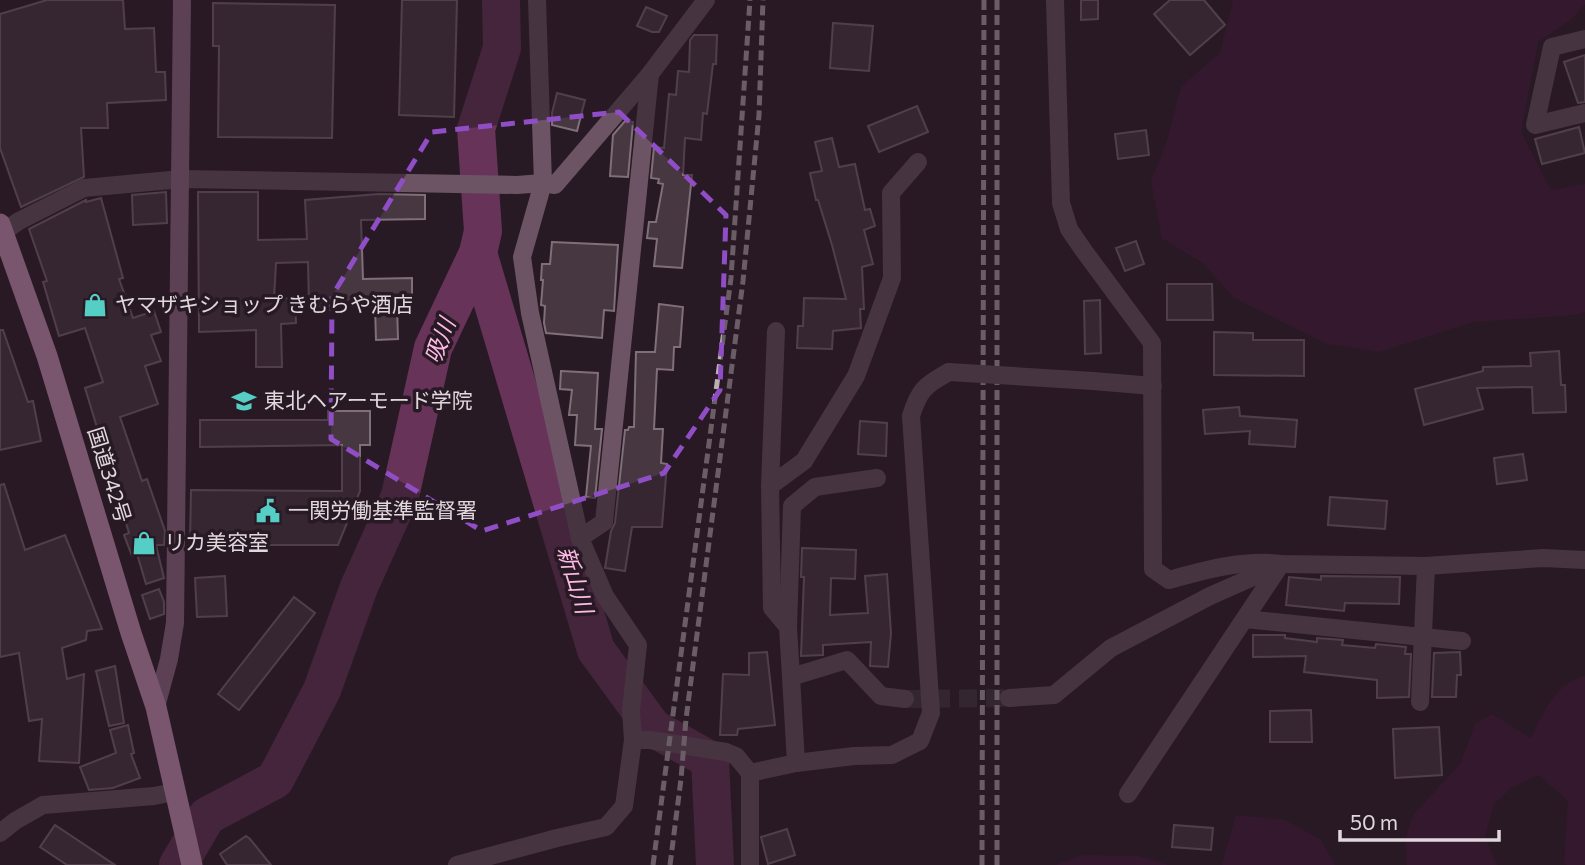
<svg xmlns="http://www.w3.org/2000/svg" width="1585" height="865" viewBox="0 0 1585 865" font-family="Commissioner,'Noto Sans JP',sans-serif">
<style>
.green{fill:#441838}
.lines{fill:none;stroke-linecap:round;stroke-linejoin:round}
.river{stroke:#683359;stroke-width:38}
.building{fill:#463741;stroke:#806e79;stroke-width:2}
.street-tunnel{stroke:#443640;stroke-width:18;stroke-dasharray:18 9;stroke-linecap:butt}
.street{stroke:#6d5465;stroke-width:18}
.secondary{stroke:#99728c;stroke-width:18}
.highway{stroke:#db9dc7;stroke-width:21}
.rail{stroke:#bbb0b7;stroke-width:5;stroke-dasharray:10 5;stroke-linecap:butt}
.street-bridge{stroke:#6d5465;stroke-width:18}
.marked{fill:none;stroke:#8f4ec5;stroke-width:5;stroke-dasharray:14 9;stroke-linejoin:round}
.labels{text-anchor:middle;stroke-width:7;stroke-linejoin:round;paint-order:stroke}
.poi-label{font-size:21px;fill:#e1d7dd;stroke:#281a24;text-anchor:start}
.street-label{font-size:21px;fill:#e1d7dd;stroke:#281a24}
.water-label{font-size:23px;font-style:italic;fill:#fdb9e6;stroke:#281a24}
</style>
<rect width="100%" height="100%" fill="#281a24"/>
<g class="green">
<path d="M1233,0H1585V4L1573,18L1538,42L1521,132L1551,190L1585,184V312L1574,315L1473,322L1379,352L1327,344L1234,298L1203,263L1162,238L1151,181L1167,141L1181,87L1220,53Z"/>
<path d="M1585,676V865H1567L1564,862L1568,801L1539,775L1511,788L1494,804L1485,837L1497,865H1407L1405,840L1413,815L1460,764L1475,724L1492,714L1531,738C1544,712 1555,683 1585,676Z"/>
<path d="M1236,815L1285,820L1321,840L1335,865H1222Z"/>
<path d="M1084,855L1138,856L1169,865H1055Z"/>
</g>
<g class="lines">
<g class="river">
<path d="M478,253L596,650L653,728L710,760L715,865"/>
<path d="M178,865L207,816L275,780L322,690L359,587L400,496L433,348L478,253L483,231L476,129L502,48L501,0"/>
</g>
</g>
<g class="building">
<path d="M47,0H123L125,29L154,28L156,72H165L166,100L107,103L108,128H81L84,177L21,207L0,148V14Z"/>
<path d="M402,0H457L454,117L399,115Z"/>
<path d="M1081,0H1098V19L1081,20Z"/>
<path d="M1170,0H1204L1225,25L1190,55L1154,14Z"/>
<path d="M213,3L335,5L332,138L218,137L219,46H213Z"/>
<path d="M646,7L667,16L659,32H652L637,26Z"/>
<path d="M833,23L873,26L869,71L830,68Z"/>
<path d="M694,35H717L716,64H713L707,114L703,113L701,140L685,138L683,175H692L682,268L654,266L657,239L647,238L649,222H656L663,184L658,183L659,179L651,178L654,147L664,148L669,94L676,95L678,71L689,72L690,40Z"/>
<path d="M1585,55V102L1578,103L1564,62Z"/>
<path d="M557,93L585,100L577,131L552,125V113Z"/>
<path d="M917,106L928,132L879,152L868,126Z"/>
<path d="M625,121L633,122L628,177L610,176L613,135Z"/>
<path d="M1579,127L1585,153L1542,164L1535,139Z"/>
<path d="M1146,130L1149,155L1118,159L1115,134Z"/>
<path d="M832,138L839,167L855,164L865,210L870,209L875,226L864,230L873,264L862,267L864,309H860L861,328L833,331L832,349L797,348L798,326H803L804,298L846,299L832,245L818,200H816L810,173L822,171L815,142Z"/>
<path d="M166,192L167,223L133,225L132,195Z"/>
<path d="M198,192H258V240L307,239L305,200L379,194L425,195V219L361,220L363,279L412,278V306H397L398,339L376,340L375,307L309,306L308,262L276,263L274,299L295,298L296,323L281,324L282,367H256V330L199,332Z"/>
<path d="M101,198L123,278L119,279L133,318L154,311L161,332L151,335L161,361L145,366L158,404L120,417L142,481L147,479L165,531L164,545H156L164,578L146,584L137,554L132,556L124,535L129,533L85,388L103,382L85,328L59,336L43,282L47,281L29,229L86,200V202Z"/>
<path d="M1136,241L1144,264L1125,271L1116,248Z"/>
<path d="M552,242L618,245L614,311L604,310L602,338L546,333L544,323L545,306L541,305L543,280H541L542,264H550Z"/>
<path d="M1167,284H1212L1213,320H1167Z"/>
<path d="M1100,300L1101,353L1085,354L1084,301Z"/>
<path d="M659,304L683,307L680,347H674L673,370L657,369L654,429H663L661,463L667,464L662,527H632L625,571L605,568L611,531L615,523L625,430H628L629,427H634L636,352H655Z"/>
<path d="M0,330H3L28,402L33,401L41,441L0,450Z"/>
<path d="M1214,332L1253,333V340H1304V376L1214,375Z"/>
<path d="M1559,351L1561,385H1565L1566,412L1533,413L1532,387L1477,388L1483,409L1424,425L1415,389L1483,371V367L1531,366L1530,353Z"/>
<path d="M561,371L598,373L595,429H602L595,498L586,497L591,446L575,445L577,415H569L572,390L560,389Z"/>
<path d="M1239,407L1240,416L1297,420L1295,447L1249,444L1250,431L1205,434L1203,410Z"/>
<path d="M328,411H370V445H360V491L338,545H190L191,490L342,491V445L200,447V420H328Z"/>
<path d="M860,421L887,423L886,456L858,454Z"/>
<path d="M1523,454L1527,480L1497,484L1494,458Z"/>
<path d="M4,484L25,550L65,535L102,629L87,631L86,640L62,648L67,679L84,674L79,763L39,761L42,719L29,721L19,653L0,657V485Z"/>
<path d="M1330,497L1387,501L1385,529L1328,525Z"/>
<path d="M802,548L856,550L855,579L831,578L830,615L868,613L865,576L887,574L891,633L888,667L870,666L871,642L823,645V655L801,656L804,577H801Z"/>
<path d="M225,576L227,616L197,617L195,578Z"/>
<path d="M1321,576L1400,577L1399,604L1345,603L1344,611L1286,605L1289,577L1321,580Z"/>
<path d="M159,589L164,602V614L150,619L142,595Z"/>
<path d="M294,597L315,613L239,710L218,694Z"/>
<path d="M1253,635H1285V638L1317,642V638L1343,640L1342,645L1375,648L1376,644L1406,647L1405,654H1411L1409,697L1377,698V680L1304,672L1306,656L1253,657Z"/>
<path d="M767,652L775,725L738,729L737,735H720L723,674L749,675V653Z"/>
<path d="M1460,652L1461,675H1457L1456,697H1432L1434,653Z"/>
<path d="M115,666L124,723L109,726L96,671Z"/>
<path d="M1311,710L1312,742H1270V711Z"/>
<path d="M128,725L134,753L131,754L140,778L113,788L89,790L80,767L116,753L110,730Z"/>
<path d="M1439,727L1442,775L1395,778L1393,729Z"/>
<path d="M55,825L115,865H67L40,847Z"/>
<path d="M1174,825L1213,828L1211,850L1172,847Z"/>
<path d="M787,829L795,855L768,864L761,837Z"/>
<path d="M246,836L250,839L271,865H227L220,854Z"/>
</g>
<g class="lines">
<path class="street-tunnel" d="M905,699L1009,698"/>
<g class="street">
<path d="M537,0L543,183L555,185L650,74L706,0"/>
<path d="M1055,0L1061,203L1069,229L1084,251L1152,343L1153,569L1169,580C1204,570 1245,559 1281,564L1426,566L1543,558L1585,560"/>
<path d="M1585,39L1552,47L1535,125L1585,113"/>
<path d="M0,234L19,221L84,188L182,179L517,185L543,183L522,257L530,313L580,538L605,596L638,645L631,710L633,740"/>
<path d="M776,331L770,486L772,608L788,627"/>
<path d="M1093,381L1153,386"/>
<path d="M770,486L804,461L856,376L892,278L891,193L918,162"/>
<path d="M580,538L604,522L650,74"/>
<path d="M1245,619L1462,641"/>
<path d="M791,677L788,627L792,506L815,487L877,478"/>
<path d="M1009,698L1054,695L1111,648L1210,596L1278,566"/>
<path d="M1420,702L1426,566"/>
<path d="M796,763L791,677L847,660L881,696L905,699"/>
<path d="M750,773V865"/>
<path d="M1128,794L1281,564"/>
<path d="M0,833L15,821L43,805L154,796L174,792"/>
<path d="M457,865L557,838L606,827L624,806L633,740H650L726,752L736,756L750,773L796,763L854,756L892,755L920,741L931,713L911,416C919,390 925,385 949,372"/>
</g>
<path class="secondary" d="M156,707L169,659L175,623L182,0"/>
<path class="highway" d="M0,224L47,356L131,633L156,707L192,865"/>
<g class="rail">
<path d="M997,0V865"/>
<path d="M653,865L731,278L750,0"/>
<path d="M670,865L681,779L686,719L743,281L759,115L763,0"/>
<path d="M982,865L984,0"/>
</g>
<path class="street-bridge" d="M949,372L1093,381"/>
</g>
<path d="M0 0H1585V865H0ZM619,112L726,215L720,390L664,473L482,531L331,439L332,296L432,132Z" fill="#281a24" fill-opacity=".55" fill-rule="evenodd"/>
<path class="marked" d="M619,112L726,215L720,390L664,473L482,531L331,439L332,296L432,132Z"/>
<defs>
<g id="shop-bare" transform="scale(1.89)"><path d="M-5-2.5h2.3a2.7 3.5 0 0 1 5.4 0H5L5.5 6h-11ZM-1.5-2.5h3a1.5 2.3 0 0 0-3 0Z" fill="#55cec6" stroke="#281a24" stroke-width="2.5" paint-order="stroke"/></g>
<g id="school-bare" transform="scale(1.89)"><path d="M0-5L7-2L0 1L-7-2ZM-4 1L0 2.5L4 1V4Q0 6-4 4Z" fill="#55cec6" stroke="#281a24" stroke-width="2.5" paint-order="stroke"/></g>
<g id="civic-bare" transform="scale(1.89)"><path d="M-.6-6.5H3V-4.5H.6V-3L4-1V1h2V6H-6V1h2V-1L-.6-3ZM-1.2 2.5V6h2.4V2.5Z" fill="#55cec6" stroke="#281a24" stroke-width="2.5" paint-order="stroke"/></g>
</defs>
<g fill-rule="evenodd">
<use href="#shop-bare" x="95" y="305"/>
<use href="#school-bare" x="244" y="401"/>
<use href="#civic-bare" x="268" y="511"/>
<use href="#shop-bare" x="144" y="543"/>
</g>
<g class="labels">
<g class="poi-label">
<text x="115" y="312">ヤマザキショップ きむらや酒店</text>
<text x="264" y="408">東北ヘアーモード学院</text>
<text x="288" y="518">一関労働基準監督署</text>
<text x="164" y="550">リカ美容室</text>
</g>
<g class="street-label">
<text transform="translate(109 475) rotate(73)" y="7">国道342号</text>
</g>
<g class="water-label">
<text transform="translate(440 341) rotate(-69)" y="8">吸川</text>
<text transform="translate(575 580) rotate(73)" y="8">新山川</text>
</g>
</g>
<path d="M1340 830v10h159v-10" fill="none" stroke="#e1d7dd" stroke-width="3.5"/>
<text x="1350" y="830" font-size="21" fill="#e1d7dd" stroke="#281a24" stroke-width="5" paint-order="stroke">50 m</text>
</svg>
